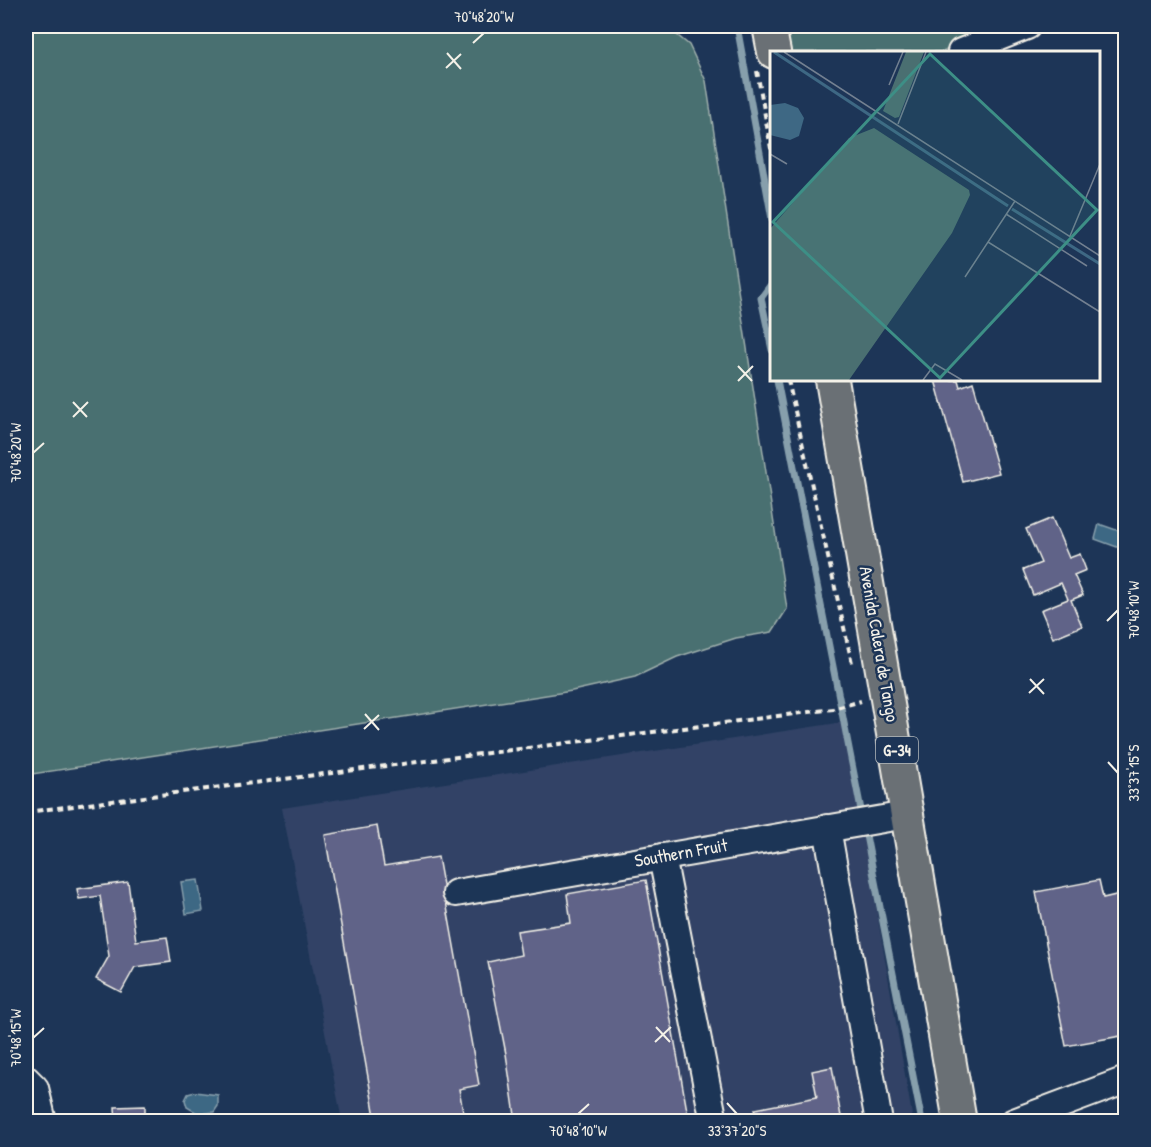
<svg xmlns="http://www.w3.org/2000/svg" width="1151" height="1147" viewBox="0 0 1151 1147" font-family="'Patrick Hand',sans-serif">
<style>
.built{fill:#314366}
.green{fill:#4a6f71;stroke:#9fb0ac;stroke-width:1.5}
.water{fill:#3e6884;stroke:#879fac;stroke-width:1.5}
.lines{fill:none;stroke-linecap:round;stroke-linejoin:round}
.stream{stroke:#879fac;stroke-width:7}
.building{fill:#606388;stroke:#f4f1e8;stroke-width:1.5}
.minor-casing{stroke:#f4f1e8;stroke-width:30}
.major-casing{stroke:#f4f1e8;stroke-width:36}
.path{stroke:#f4f1e8;stroke-width:4;stroke-dasharray:6 4.5;stroke-linecap:butt}
.minor{stroke:#1d3557;stroke-width:26}
.major{stroke:#6a7074;stroke-width:32}
.ticks{fill:none;stroke:#f4f1e8;stroke-width:2}
.labels{text-anchor:middle;stroke-width:5;stroke-linejoin:round;paint-order:stroke}
.shield{fill:#1d3557;stroke:#b4b9bc;stroke-width:1.5}
.shield-label{font-size:16px;font-weight:bold;fill:#f4f1e8}
.street-label{font-size:18px;fill:#f4f1e8;stroke:#1d3557}
.inset-river{fill:none;stroke:#3e6884;stroke-width:3}
.inset-road{fill:none;stroke:#738091;stroke-width:1.5}
.view{fill:#3d8f86;fill-opacity:0.15;stroke:#3d8f86;stroke-width:3}
.inset-edge{fill:none;stroke:#f4f1e8;stroke-width:3}
.neatline{fill:none;stroke:#f4f1e8;stroke-width:2}
.ticks-label{font-size:15px;text-anchor:middle;fill:#f4f1e8}
</style>
<rect width="100%" height="100%" fill="#1d3557"/>
<filter id="ink" filterUnits="userSpaceOnUse"><feTurbulence type="fractalNoise" baseFrequency=".0167" numOctaves="2"/><feDisplacementMap in="SourceGraphic" scale="12" xChannelSelector="R" yChannelSelector="G"/><feConvolveMatrix kernelMatrix="1 2 1 2 8 2 1 2 1" color-interpolation-filters="sRGB"/></filter>
<g filter="url(#ink)">
<path class="built" d="M844,722L913,1121H342L282,808Z"/>
<g class="green">
<path d="M26,26H666L689,45L706,81L787,609L772,632L736,638L677,657L635,677L572,691L26,775Z"/>
<path d="M786,26H1008L942,52H791Z"/>
</g>
<g class="water">
<path d="M1099,524L1125,533V550L1095,539Z"/>
<path d="M198,880L203,911L186,914L181,882Z"/>
<path d="M195,1092L218,1095V1106L214,1112L199,1114L187,1107L185,1100L188,1094Z"/>
</g>
<g class="lines">
<g class="stream">
<path d="M737,26L772,219"/>
<path d="M772,283L761,298L772,350"/>
<path d="M777,380L922,1122"/>
</g>
</g>
<g class="building">
<path d="M935,380H958L960,387L973,382L999,473L963,482Z"/>
<path d="M1052,518L1069,558L1080,554L1086,570L1074,575L1083,595L1071,600L1082,626L1053,638L1041,610L1068,599L1061,583L1033,595L1023,570L1041,563L1026,529Z"/>
<path d="M377,826L384,866L438,857L479,1085L459,1089L465,1122H376L325,835Z"/>
<path d="M646,880L689,1122H516L506,1054L488,962L521,955L517,931L571,923L567,894Z"/>
<path d="M1099,880L1103,898L1116,895L1120,912L1126,911V1035L1066,1046L1036,892Z"/>
<path d="M128,882L136,941L167,937L171,962L135,967L121,992L96,979L109,956L100,896L79,899L77,889Z"/>
<path d="M832,1067L842,1122H757L755,1109L817,1097L812,1071Z"/>
<path d="M145,1106V1122H116L115,1107Z"/>
<path d="M1124,1114L1126,1122H1087Z"/>
</g>
<g class="lines">
<g class="minor-casing">
<g id="minor">
<path d="M961,52L1027,26"/>
<path d="M827,828L879,1122"/>
<path d="M662,857L714,1122"/>
<path d="M456,893L906,815"/>
<path d="M26,1079L35,1088L43,1122"/>
<path d="M1014,1122L1126,1080"/>
</g>
</g>
<g class="major-casing">
<g id="major">
<path d="M769,26L774,52"/>
<path d="M832,380L960,1122"/>
</g>
</g>
<g class="path">
<path d="M757,71L772,154"/>
<path d="M788,380L852,663"/>
<path d="M26,812L833,709L861,701"/>
</g>
<use href="#minor" class="minor"/>
<use href="#major" class="major"/>
</g>
</g>
<path class="ticks" d="M473,43L484,33M447,53L461,69M446,68L461,54M738,366L752,381M738,381L753,366M73,402L87,417M73,417L88,402M33,453L44,443M1107,621L1118,610M1030,679L1044,694M1029,693L1044,679M365,714L379,730M364,729L379,715M1108,762L1118,773M656,1027L670,1042M33,1038L44,1028M655,1042L671,1027M727,1103L737,1114M578,1114L589,1104"/>
<g class="labels">
<rect class="shield" x="876" y="737" width="42" height="26" rx="4.5"/>
<g class="shield-label">
<text x="897" y="756">G-34</text>
</g>
<g class="street-label">
<text transform="translate(879 644) rotate(80)" y="6">Avenida Calera de Tango</text>
<text transform="translate(681 853) rotate(-10)" y="6">Southern Fruit</text>
</g>
</g>
<g transform="translate(770 51)">
<rect width="330" height="330" fill="#1d3557"/>
<path d="M136,1H154L129,66L125,67L113,60ZM104,77L199,139L200,144L182,182L79,329H0V178L79,87Z" fill="#4a6f71"/>
<path d="M15,52L28,57L34,67L29,85L20,89L0,84V54Z" fill="#3e6884"/>
<path class="inset-river" d="M4,1L238,155M242,158L330,213"/>
<path class="inset-road" d="M14,1L330,205M119,34L133,1M128,73L156,1M0,103L17,113M236,163L317,215M300,185L330,113M218,191L330,261M195,226L245,150M153,329L165,313L192,329"/>
<path class="view" d="M160,3L327,159L170,327L3,171Z"/>
<rect width="330" height="330" class="inset-edge"/>
</g>
<rect width="1151" height="1147" fill="none" stroke="#1d3557" stroke-width="66"/>
<rect x="33" y="33" width="1085" height="1081" class="neatline"/>
<g class="ticks-label">
<text x="484" y="22">70°48'20"W</text>
<text transform="translate(16 453) rotate(-90)" y="5">70°48'20"W</text>
<text transform="translate(1134 610) rotate(-90)" y="5">70°48'10"W</text>
<text transform="translate(1134 773) rotate(-90)" y="5">33°37'15"S</text>
<text transform="translate(16 1038) rotate(-90)" y="5">70°48'15"W</text>
<text x="578" y="1136">70°48'10"W</text>
<text x="737" y="1136">33°37'20"S</text>
</g>
</svg>
